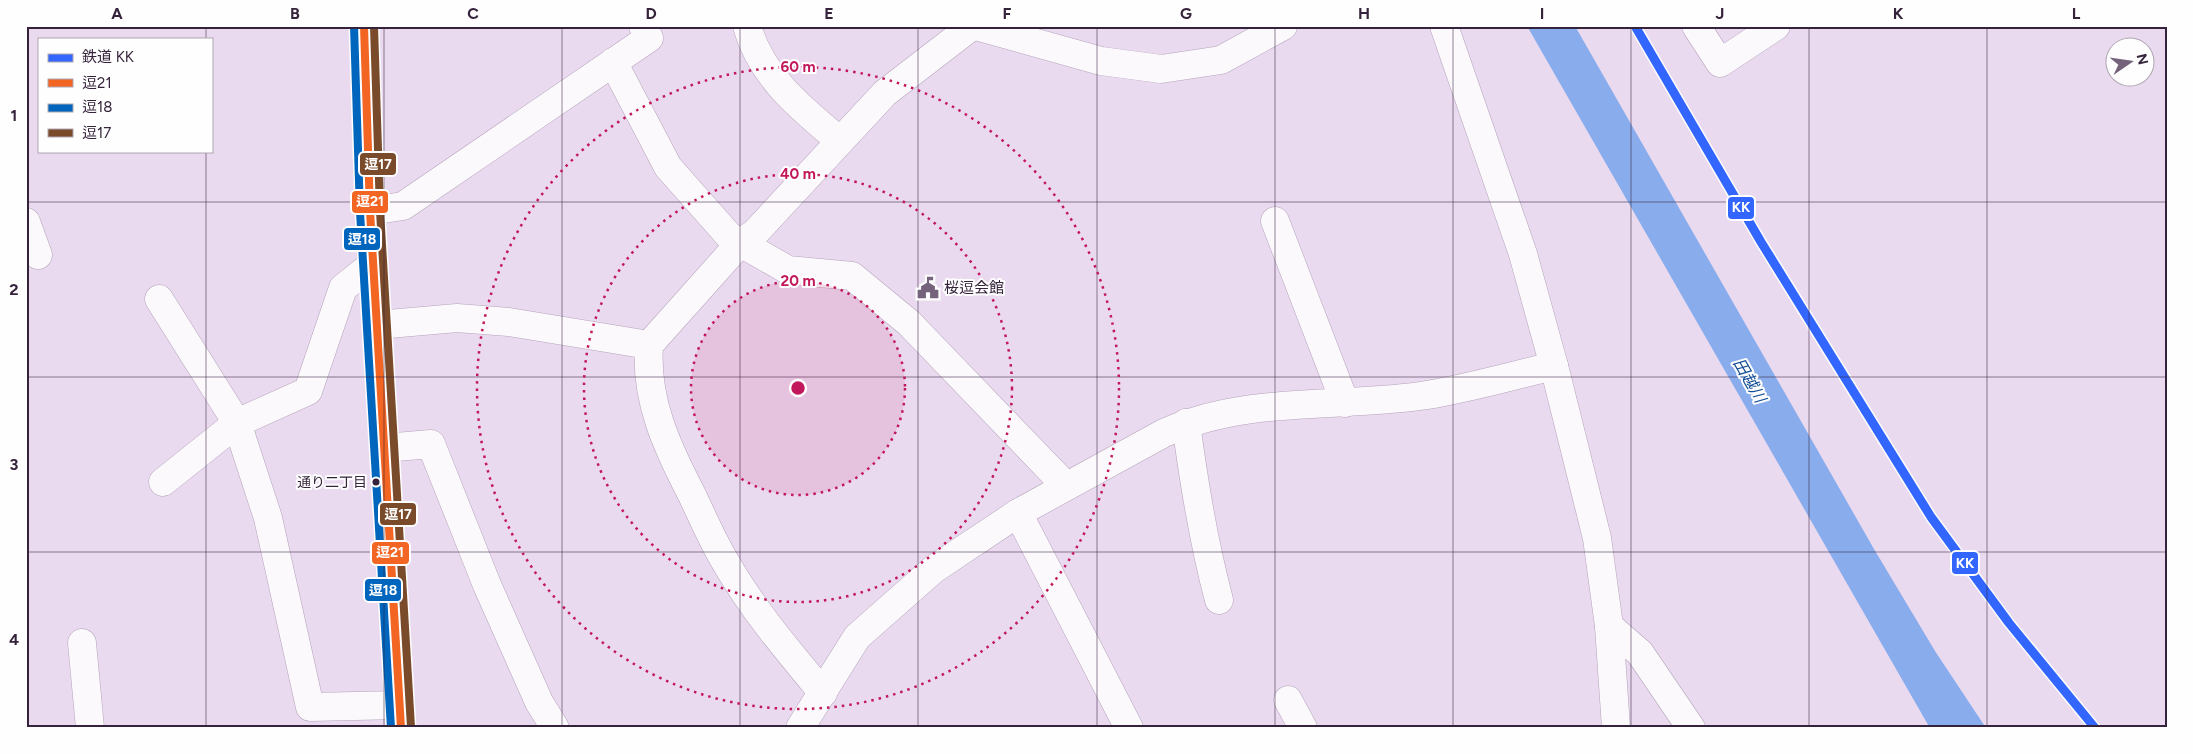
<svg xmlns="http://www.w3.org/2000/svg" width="2193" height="754" viewBox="0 0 2193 754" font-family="Figtree,'Noto Sans JP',sans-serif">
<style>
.water{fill:#89adec}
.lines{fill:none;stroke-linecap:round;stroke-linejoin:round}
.minor-casing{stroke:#b4a4ba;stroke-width:29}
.major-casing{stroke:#c4b9c7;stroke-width:29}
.minor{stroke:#fcf9fd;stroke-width:28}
.major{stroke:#f4eeed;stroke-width:28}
.bus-1-casing{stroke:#fefefe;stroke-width:11}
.bus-2-casing{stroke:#fefefe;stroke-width:11}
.bus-3-casing{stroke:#fefefe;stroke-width:11}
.bus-1{stroke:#f26522;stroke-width:8}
.bus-2{stroke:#0065bd;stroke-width:8}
.bus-3{stroke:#7a4b2a;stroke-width:8}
.rail-1-casing{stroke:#fefefe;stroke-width:12}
.rail-1{stroke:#36f;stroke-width:9}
.grid{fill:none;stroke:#35233b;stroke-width:1;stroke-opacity:0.55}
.ring{fill:none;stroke:#c2185b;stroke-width:2.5;stroke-dasharray:2.5 5}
.bus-dot{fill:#35233b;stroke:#fefefe;stroke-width:2}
.labels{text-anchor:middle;stroke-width:4;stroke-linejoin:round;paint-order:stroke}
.bus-label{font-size:14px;fill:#35233b;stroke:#fefefe;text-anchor:end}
.poi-label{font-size:15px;fill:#35233b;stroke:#fefefe;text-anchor:start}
.water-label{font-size:16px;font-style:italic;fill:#134d95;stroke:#fefefe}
.centre{fill:#c2185b;stroke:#fefefe;stroke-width:2.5}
.ring-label{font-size:15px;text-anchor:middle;font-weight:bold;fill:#c2185b;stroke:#fefefe;stroke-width:4;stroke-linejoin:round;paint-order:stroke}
.line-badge{stroke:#fefefe;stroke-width:2}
.badge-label{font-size:14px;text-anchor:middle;font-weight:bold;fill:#fff}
.neatline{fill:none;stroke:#35233b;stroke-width:2}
.grid-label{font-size:16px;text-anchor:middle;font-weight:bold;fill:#35233b}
</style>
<rect width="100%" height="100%" fill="#eadaf0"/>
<path class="water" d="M1527,26H1575L1874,549L1935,651L1986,728H1930L1927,723Z"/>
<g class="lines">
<g class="minor-casing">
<g id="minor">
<path d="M747,26C761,77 802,109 840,141"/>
<path d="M976,26L1101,61L1161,69L1221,60L1283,26"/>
<path d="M1444,26L1523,254L1554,366L1597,538L1609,626L1616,728"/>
<path d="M1696,26L1720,63L1776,26"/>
<path d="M613,62L668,167L730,237L788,270L852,276L909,323L1066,486"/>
<path d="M370,211L403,206L649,38L643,26"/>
<path d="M1275,221L1345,403"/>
<path d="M26,222L38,255"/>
<path d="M159,299L237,423L268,518L310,707L400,705"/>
<path d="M377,325L457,318L509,322L649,345"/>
<path d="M1186,423C1194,484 1203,540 1219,600"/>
<path d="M384,448L431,444L487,585L539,702L555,728"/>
<path d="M163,482L237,423L308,391L343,288L373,264"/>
<path d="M1018,513L1129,728"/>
<path d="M1609,626L1640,653L1691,728"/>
<path d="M82,643L90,728"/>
<path d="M823,693C789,652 753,610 726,563C713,542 703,518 692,495C667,447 645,400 649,345L741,242L754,234L885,93L972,26"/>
<path d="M1288,700L1303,728"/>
<path d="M800,728L857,637L934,569L1018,513L1164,433C1245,396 1334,408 1420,396C1463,390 1510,376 1554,366"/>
</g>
</g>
<g class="major-casing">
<path id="major" d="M364,26L370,211L401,728"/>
</g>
<use href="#minor" class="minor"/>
<use href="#major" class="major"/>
<g class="bus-1-casing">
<path id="bus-1" d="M364,26L370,211L401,728"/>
</g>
<g class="bus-2-casing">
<path id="bus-2" d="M354,26L360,212L391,728"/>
</g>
<g class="bus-3-casing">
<path id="bus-3" d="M374,26L380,211L411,727"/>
</g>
<use href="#bus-1" class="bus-1"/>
<use href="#bus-2" class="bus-2"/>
<use href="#bus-3" class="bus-3"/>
<g class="rail-1-casing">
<path id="rail-1" d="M1635,26L1761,242L1931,517L2009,623L2095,728"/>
</g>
<use href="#rail-1" class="rail-1"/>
</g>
<path class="grid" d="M206,26V39M384,26V728M562,26V728M740,26V728M918,26V728M1097,26V728M1275,26V728M1453,26V728M1631,26V728M1809,26V728M1987,26V728M206,151V728M26,202H2167M26,377H2167M26,552H2167"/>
<circle cx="798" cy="388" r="107" fill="#c2185b" fill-opacity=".12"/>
<g class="ring">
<circle cx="798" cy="388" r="107"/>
<circle cx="798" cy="388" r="214"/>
<circle cx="798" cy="388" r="321"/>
</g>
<defs>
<g id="civic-bare" transform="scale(1.725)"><path d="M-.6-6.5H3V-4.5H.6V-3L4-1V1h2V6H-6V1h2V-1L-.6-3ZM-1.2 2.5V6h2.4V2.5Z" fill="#74637a" stroke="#fefefe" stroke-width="2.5" paint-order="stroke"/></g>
</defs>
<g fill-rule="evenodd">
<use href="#civic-bare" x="928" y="288"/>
</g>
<circle class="bus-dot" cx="376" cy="482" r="4.5"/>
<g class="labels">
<g class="bus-label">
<text x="367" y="487">通り二丁目</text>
</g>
<g class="poi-label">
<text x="944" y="293">桜逗会館</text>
</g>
<g class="water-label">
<text transform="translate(1750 380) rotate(60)" y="6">田越川</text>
</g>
</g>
<circle cx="798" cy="388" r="8" class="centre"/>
<g class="ring-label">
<text x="798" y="72">60 m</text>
<text x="798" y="179">40 m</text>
<text x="798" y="286">20 m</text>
</g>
<g class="line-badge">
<rect x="359" y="152" width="38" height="24" rx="5" fill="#7a4b2a"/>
<rect x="351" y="190" width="38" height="24" rx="5" fill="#f26522"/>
<rect x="1727" y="196" width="28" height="24" rx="5" fill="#36f"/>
<rect x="343" y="227" width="38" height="24" rx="5" fill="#0065bd"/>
<rect x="379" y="502" width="38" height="24" rx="5" fill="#7a4b2a"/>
<rect x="371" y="541" width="39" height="24" rx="5" fill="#f26522"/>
<rect x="1951" y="551" width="28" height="24" rx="5" fill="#36f"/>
<rect x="364" y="578" width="38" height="24" rx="5" fill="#0065bd"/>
</g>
<g class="badge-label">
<text x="378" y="169">逗17</text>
<text x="370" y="206">逗21</text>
<text x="1741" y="212">KK</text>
<text x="362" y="244">逗18</text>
<text x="398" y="519">逗17</text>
<text x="390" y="557">逗21</text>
<text x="1965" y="568">KK</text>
<text x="383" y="595">逗18</text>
</g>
<rect width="2193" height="754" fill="none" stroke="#fefefe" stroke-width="55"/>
<rect x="38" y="38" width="175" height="115" fill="#fefefe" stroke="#aea6b0"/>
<rect x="48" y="54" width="25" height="8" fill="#3366ff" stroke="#aea6b0"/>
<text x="82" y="62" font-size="15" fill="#35233b">鉄道 KK</text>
<rect x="48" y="79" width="25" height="8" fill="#f26522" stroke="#aea6b0"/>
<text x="82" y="88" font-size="15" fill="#35233b">逗21</text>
<rect x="48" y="104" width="25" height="8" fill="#0065bd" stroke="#aea6b0"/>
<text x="82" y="112" font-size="15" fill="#35233b">逗18</text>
<rect x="48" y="129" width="25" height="8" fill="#7a4b2a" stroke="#aea6b0"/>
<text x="82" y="138" font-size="15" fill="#35233b">逗17</text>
<g transform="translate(2130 62) rotate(77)"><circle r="24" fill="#fefefe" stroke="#aea6b0"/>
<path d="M0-4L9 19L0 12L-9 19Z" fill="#74637a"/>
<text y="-8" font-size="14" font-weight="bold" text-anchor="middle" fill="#35233b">N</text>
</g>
<rect x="28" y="28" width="2138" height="698" class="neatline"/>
<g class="grid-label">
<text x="117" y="19">A</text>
<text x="295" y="19">B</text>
<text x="473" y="19">C</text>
<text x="651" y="19">D</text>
<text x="829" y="19">E</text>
<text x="1007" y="19">F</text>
<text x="1186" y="19">G</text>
<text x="1364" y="19">H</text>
<text x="1542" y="19">I</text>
<text x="1720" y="19">J</text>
<text x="1898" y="19">K</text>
<text x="2076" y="19">L</text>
<text x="14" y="121">1</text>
<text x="14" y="295">2</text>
<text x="14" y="470">3</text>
<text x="14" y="645">4</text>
</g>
</svg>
